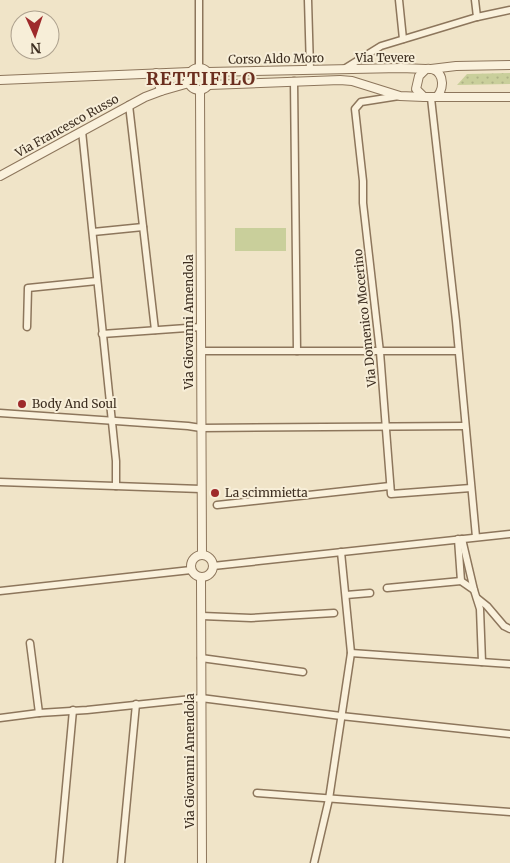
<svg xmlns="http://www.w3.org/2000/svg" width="510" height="863" viewBox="0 0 510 863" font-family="Merriweather,serif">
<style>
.grass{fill:url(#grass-dots)}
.pitch{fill:#c9cf9b}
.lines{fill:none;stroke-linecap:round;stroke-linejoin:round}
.minor-casing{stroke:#8d765c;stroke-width:9}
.tertiary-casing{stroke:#8d765c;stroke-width:10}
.minor{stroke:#faf1dc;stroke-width:6}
.tertiary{stroke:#faf1dc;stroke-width:8}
.poi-dot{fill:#9e2a2b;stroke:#f7eed8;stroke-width:2}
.labels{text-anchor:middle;stroke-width:4;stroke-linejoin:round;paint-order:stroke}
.street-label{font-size:12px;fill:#3d2e20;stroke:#f7eed8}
.poi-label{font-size:12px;fill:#3d2e20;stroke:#f7eed8;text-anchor:start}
.district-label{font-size:18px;font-weight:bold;letter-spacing:1px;fill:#6b2e1e;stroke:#f7eed8}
</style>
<defs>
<pattern id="grass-dots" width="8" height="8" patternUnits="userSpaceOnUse" patternTransform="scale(1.25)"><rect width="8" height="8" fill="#c9cf9b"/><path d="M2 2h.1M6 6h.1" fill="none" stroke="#aeb285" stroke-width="1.8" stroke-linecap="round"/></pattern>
</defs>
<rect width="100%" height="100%" fill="#f0e4c8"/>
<path class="grass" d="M510,73V84L457,85L467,74Z"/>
<rect class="pitch" x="235" y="228" width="51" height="23"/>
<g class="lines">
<g class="minor-casing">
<g id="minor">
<path d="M199,0V67"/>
<path d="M308,0L310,69"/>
<path d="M399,0L403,39"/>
<path d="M475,0L477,17"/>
<path d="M344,69L381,46L477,17L510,10"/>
<path d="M294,81L297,351"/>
<path d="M399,96L361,102L355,109L363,181V203L380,352L391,494L471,488"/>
<path d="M431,98L456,321L476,537"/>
<path d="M129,105L155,330"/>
<path d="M82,131L116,461V486"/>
<path d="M93,232L143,227"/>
<path d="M27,327L28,288L97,281"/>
<path d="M102,334L201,327"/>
<path d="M201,351H458"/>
<path d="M0,413L188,426L201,428L465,426"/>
<path d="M0,482L201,489"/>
<path d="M217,505L390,486"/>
<path d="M458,539L461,581L474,590"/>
<path d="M462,539L474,590L480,609L482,662"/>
<path d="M213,566L510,534"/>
<path d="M387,588L461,581"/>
<path d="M0,591L191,570"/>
<path d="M346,595L370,593"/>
<path d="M477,598L487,606L504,626L510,629"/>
<path d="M202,616L251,618L334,613"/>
<path d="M30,643L39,713"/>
<path d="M351,653L510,664"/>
<path d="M201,658L303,672"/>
<path d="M0,718L39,713L87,710L201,698L341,716L510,734"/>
<path d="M257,793L510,812"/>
<path d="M59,863L73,710"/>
<path d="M121,863L136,704"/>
<path d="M314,863L329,799L351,653L341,552"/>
</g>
</g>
<g class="tertiary-casing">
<g id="tertiary">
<circle cx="199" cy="79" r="11"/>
<path d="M426,69C443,67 446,86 437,97H424L416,89L419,76Z"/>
<path d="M431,69L456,66L510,65"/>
<path d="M208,72L401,68L426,69"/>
<path d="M156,73L161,91"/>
<path d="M0,80L190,72"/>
<path d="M209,85L340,80L352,81L400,96L424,97"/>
<path d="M200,90L202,555"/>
<path d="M437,97H510"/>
<path d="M0,176L145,97L161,91L189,83"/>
<circle cx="202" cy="566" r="11"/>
<path d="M201,578L202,863"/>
</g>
</g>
<use href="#minor" class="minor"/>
<use href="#tertiary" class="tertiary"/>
</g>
<g class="poi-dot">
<circle cx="22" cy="404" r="5"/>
<circle cx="215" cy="493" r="5"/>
</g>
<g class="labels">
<g class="street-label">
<text x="385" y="62">Via Tevere</text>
<text transform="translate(276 59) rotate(-1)" y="4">Corso Aldo Moro</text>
<text transform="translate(67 126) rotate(-29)" y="4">Via Francesco Russo</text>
<text transform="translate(365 318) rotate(-96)" y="4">Via Domenico Mocerino</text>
<text transform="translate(189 322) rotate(-90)" y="4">Via Giovanni Amendola</text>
<text transform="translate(190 761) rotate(-90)" y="4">Via Giovanni Amendola</text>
</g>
<g class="poi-label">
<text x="32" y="408">Body And Soul</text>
<text x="225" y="497">La scimmietta</text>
</g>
<g class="district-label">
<text x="201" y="85">RETTIFILO</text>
</g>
</g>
<g transform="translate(35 35) rotate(177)"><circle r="24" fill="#f7eed8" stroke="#ada18e"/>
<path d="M0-4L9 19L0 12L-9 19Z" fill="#9e2a2b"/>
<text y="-8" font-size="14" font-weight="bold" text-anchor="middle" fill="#3d2e20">N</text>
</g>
</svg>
